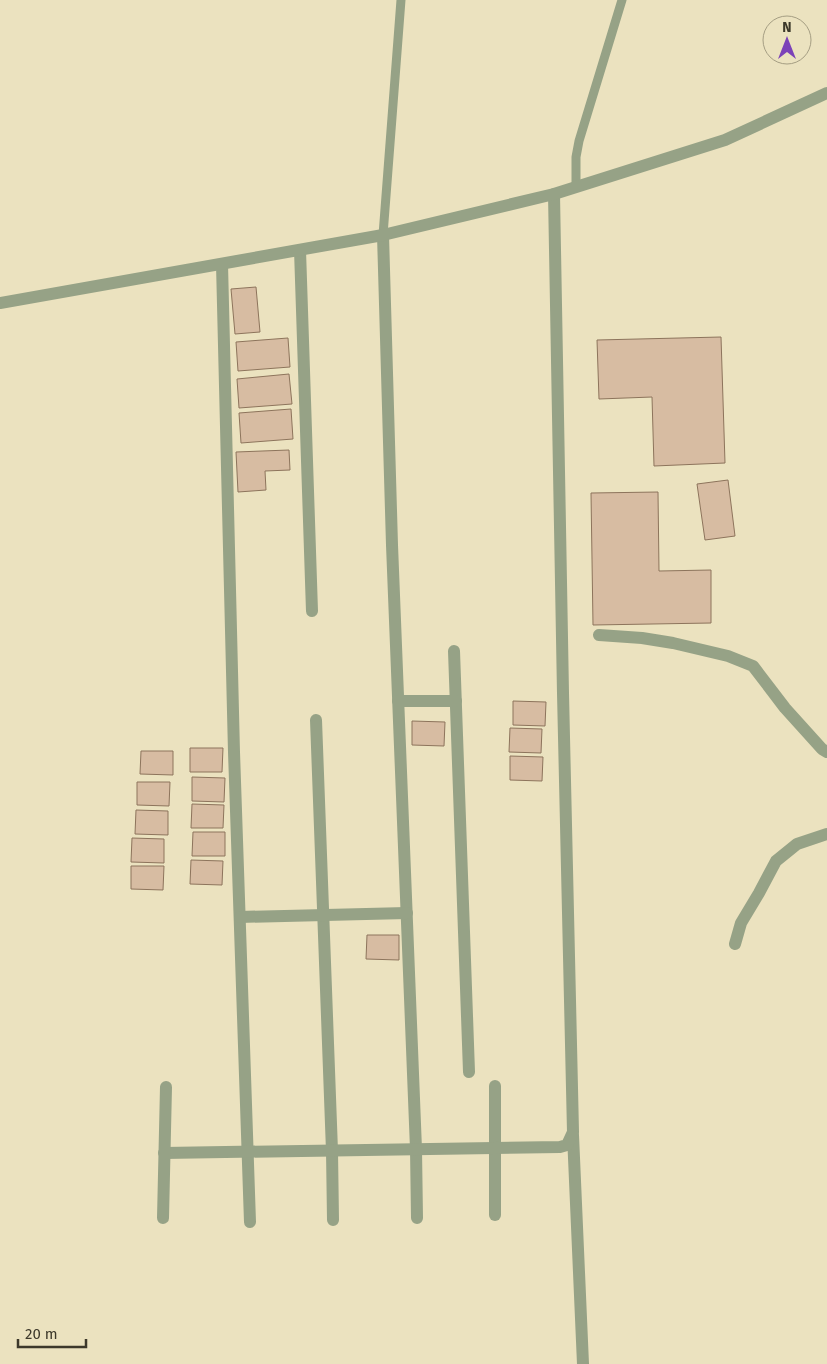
<svg xmlns="http://www.w3.org/2000/svg" width="827" height="1364" viewBox="0 0 827 1364" font-family="'Fira Sans',sans-serif">
<style>
.building{fill:#d7bca2;stroke:#8d745c}
.lines{fill:none;stroke-linecap:round;stroke-linejoin:round}
.service{stroke:#96a286;stroke-width:9}
.minor{stroke:#96a286;stroke-width:12}
.tertiary{stroke:#96a286;stroke-width:12}
</style>
<rect width="100%" height="100%" fill="#ebe2bf"/>
<g class="building">
<path d="M256,287L260,332L235,334L231,289Z"/>
<path d="M721,337L725,463L654,466L652,397L599,399L597,340Z"/>
<path d="M288,338L290,367L238,371L236,342Z"/>
<path d="M289,374L292,404L239,408L237,379Z"/>
<path d="M291,409L293,439L241,443L239,413Z"/>
<path d="M289,450L290,470L265,471L266,490L238,492L236,452Z"/>
<path d="M728,480L735,536L705,540L697,484Z"/>
<path d="M658,492L659,571L711,570V623L593,625L591,493Z"/>
<path d="M513,701L546,702L545,726L513,725Z"/>
<path d="M412,721L445,722L444,746L412,745Z"/>
<path d="M510,728L542,729L541,753L509,752Z"/>
<path d="M190,748H223L222,772H190Z"/>
<path d="M141,751H173V775L140,774Z"/>
<path d="M510,756L543,757L542,781L510,780Z"/>
<path d="M192,777L225,778L224,802L192,801Z"/>
<path d="M137,782H170L169,806L137,805Z"/>
<path d="M192,804L224,805L223,828H191Z"/>
<path d="M136,810L168,811V835L135,834Z"/>
<path d="M193,832H225V856H192Z"/>
<path d="M132,838L164,839V863L131,862Z"/>
<path d="M191,860L223,861L222,885L190,884Z"/>
<path d="M131,866H164L163,890L131,889Z"/>
<path d="M367,935H399V960L366,959Z"/>
</g>
<g class="lines">
<g class="service">
<path d="M576,187V157L579,141L622,0"/>
<path d="M383,235L401,0"/>
</g>
<g class="minor">
<path d="M383,235L392,545L416,1149L417,1218"/>
<path d="M300,250L312,611"/>
<path d="M222,264L234,752L250,1222"/>
<path d="M599,635L642,638L673,643L728,656L753,666L785,708L822,749L827,752"/>
<path d="M454,651L469,1072"/>
<path d="M398,701H456"/>
<path d="M316,720L332,1151L333,1220"/>
<path d="M240,917L407,913"/>
<path d="M735,944L741,923L759,893L776,861L797,844L827,834"/>
<path d="M495,1086V1215"/>
<path d="M573,1135L583,1364"/>
<path d="M164,1153L560,1147L567,1145L573,1132L563,693L554,194"/>
<path d="M163,1218L166,1087"/>
</g>
<path class="tertiary" d="M0,303L383,235L554,194L725,140L827,93"/>
</g>
<g transform="translate(787 40)"><circle r="24" fill="#ebe2bf" stroke="#a59e83"/>
<path d="M0-4L9 19L0 12L-9 19Z" fill="#7c42b8"/>
<text y="-8" font-size="14" font-weight="bold" text-anchor="middle" fill="#3c382a">N</text>
</g>
<path d="M18 1339v8h68v-8" fill="none" stroke="#3c382a" stroke-width="2.5"/>
<text x="25" y="1339" font-size="15" fill="#3c382a" stroke="#ebe2bf" stroke-width="4" paint-order="stroke">20 m</text>
</svg>
